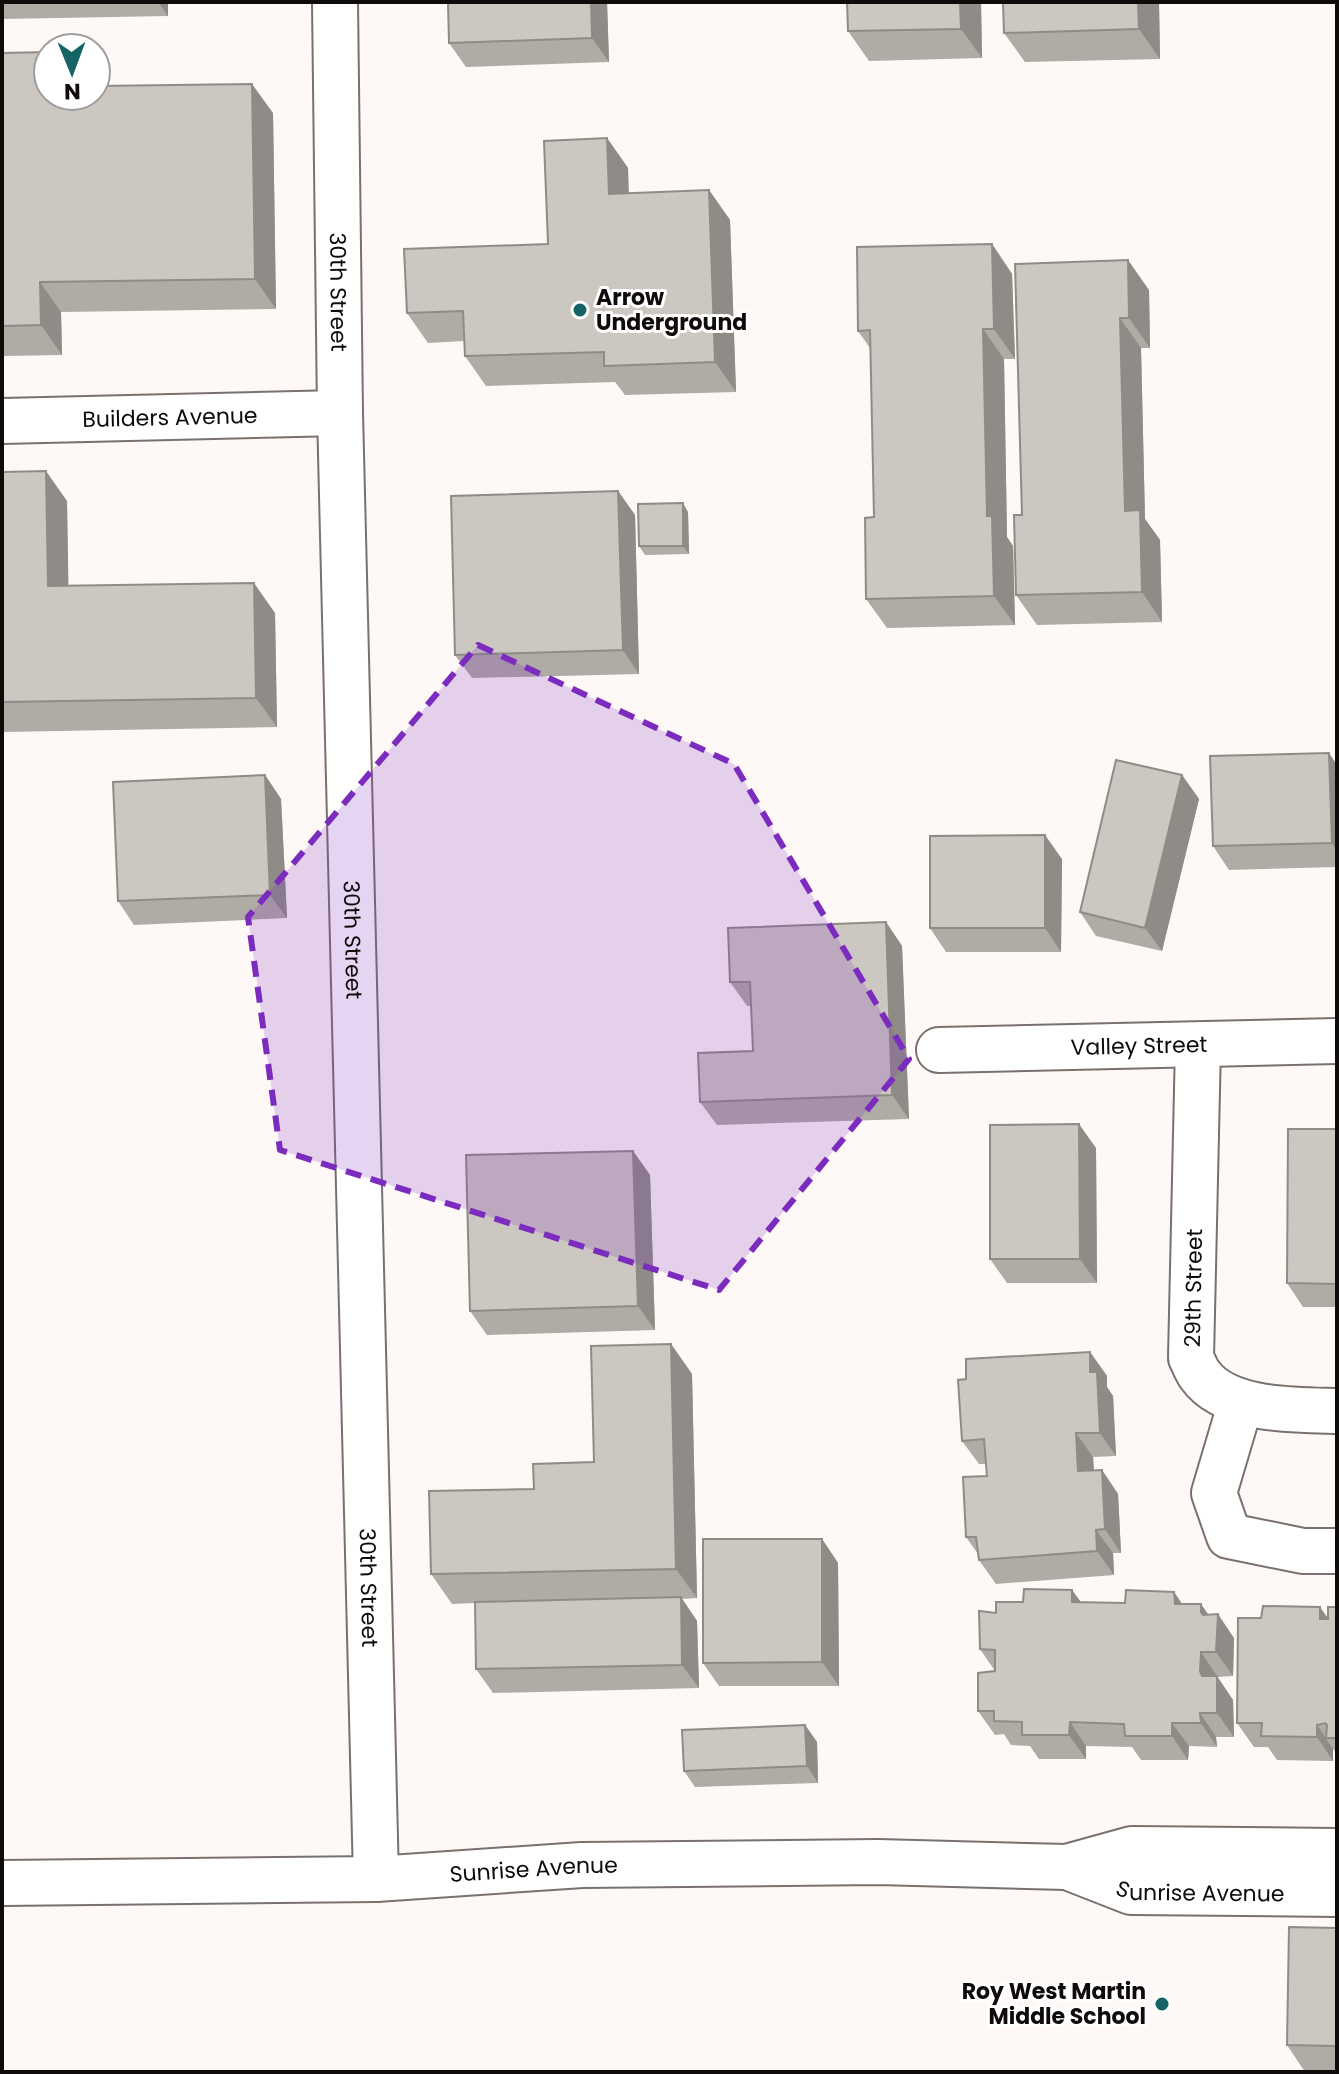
<svg xmlns="http://www.w3.org/2000/svg" width="1339" height="2074" viewBox="0 0 1339 2074" font-family="Poppins,sans-serif">
<style>
.lines{fill:none;stroke-linecap:round;stroke-linejoin:round}
.street-casing{stroke:#79716d;stroke-width:48}
.secondary-casing{stroke:#79716d;stroke-width:48}
.street{stroke:#fff;stroke-width:44}
.secondary{stroke:#fff;stroke-width:44}
.wall{fill:#afaba5}
.shaded-wall{fill:#8f8b86}
.building{fill:#ccc7c0;stroke:#8f8b86;stroke-width:2}
.marked{fill:#7b2cbf;fill-opacity:0.2;stroke:#7b2cbf;stroke-width:6;stroke-dasharray:16 10;stroke-linejoin:round}
.poi-dot{fill:#146466;stroke:#fff;stroke-width:3}
.labels{text-anchor:middle;stroke-width:6;stroke-linejoin:round;paint-order:stroke}
.street-label{font-size:22px;fill:#0e0b0a;stroke:#fff}
.poi-label{font-size:22px;font-weight:bold;fill:#0e0b0a;stroke:#fff;text-anchor:start}
</style>
<rect width="100%" height="100%" fill="#fef9f6"/>
<g class="lines">
<g class="street-casing">
<g id="street">
<path id="s1" d="M335,2L340,413L376,1879"/>
<path id="s2" d="M2,421L340,413"/>
<path d="M1198,1045L1191,1358C1194,1363 1196,1370 1200,1375C1226,1412 1297,1410 1337,1411"/>
<path id="s3" d="M939,1050L1337,1041"/>
<path d="M1241,1402L1214,1493L1229,1536L1303,1551H1337"/>
</g>
</g>
<g class="secondary-casing">
<g id="secondary">
<path id="s4" d="M1067,1867L1131,1892L1337,1894"/>
<path id="s5" d="M2,1883L376,1879L582,1865L878,1862L1067,1867L1132,1849L1337,1851"/>
</g>
</g>
<use href="#street" class="street"/>
<use href="#secondary" class="secondary"/>
</g>
<g class="wall">
<path d="M2,2H168V16L2,19Z"/>
<path d="M607,2L609,62L466,67L449,43Z"/>
<path d="M847,2H981L982,58L869,61L848,31Z"/>
<path d="M1003,2H1159L1160,59L1025,62L1004,33Z"/>
<path d="M2,53L48,96L273,113L276,309L61,312L62,355L2,356Z"/>
<path d="M607,138L628,168L629,193L709,190L730,220L736,392L625,395L615,382L486,386L465,356L464,341L428,343L407,313L548,244Z"/>
<path d="M992,244L1012,274L1015,359H1004L1007,537L1013,546L1015,625L887,628L866,599L874,517L870,348L858,331Z"/>
<path d="M1015,264L1149,290L1150,348H1141L1145,519L1160,540L1162,622L1037,625L1016,595L1022,515Z"/>
<path d="M2,472L67,501L68,586L275,613L277,727L2,732Z"/>
<path d="M618,491L635,515L639,674L472,678L455,655Z"/>
<path d="M688,512L689,554L645,555L639,546Z"/>
<path d="M1337,765V867L1229,870L1213,846Z"/>
<path d="M265,775L281,799L287,918L134,925L118,901Z"/>
<path d="M1182,775L1199,799L1162,951L1096,936L1080,912Z"/>
<path d="M1062,859L1061,952H946L930,928Z"/>
<path d="M886,922L902,946L909,1119L717,1125L700,1102L753,1051L751,1006H747L730,982Z"/>
<path d="M1337,1129V1307H1303L1287,1283Z"/>
<path d="M1096,1148L1097,1283H1007L990,1259Z"/>
<path d="M633,1151L650,1175L655,1330L487,1335L470,1311Z"/>
<path d="M671,1344L692,1374L697,1598L682,1599L697,1621L699,1688L493,1693L476,1669L475,1603L452,1604L431,1574L534,1489L594,1462Z"/>
<path d="M1090,1352L1107,1376V1387L1113,1396L1116,1456L1093,1457L1094,1470H1102L1118,1494L1121,1553H1113L1114,1575L996,1584L979,1560L978,1554L966,1537L987,1476L986,1464H979L962,1441L966,1379Z"/>
<path d="M822,1539L838,1563L839,1686H719L703,1663Z"/>
<path d="M1072,1590L1081,1603H1125L1174,1592L1182,1604L1208,1614L1234,1638L1233,1676L1217,1677L1233,1700L1234,1737H1216L1217,1747L1189,1746L1188,1760H1141L1132,1747L1086,1746V1759H1039L1030,1746L1011,1745L1004,1734L995,1735L978,1711L995,1671L980,1649L996,1613L1023,1602Z"/>
<path d="M1337,1607V1753L1333,1749V1761L1277,1760L1268,1747H1254L1237,1723L1261,1618H1328Z"/>
<path d="M805,1725L817,1742L818,1783L695,1787L684,1771Z"/>
<path d="M1337,1928V2072H1305L1287,2045Z"/>
</g>
<g class="shaded-wall">
<path d="M158,2H168V16Z"/>
<path d="M591,2H607L609,62L592,38Z"/>
<path d="M960,2H981L982,58L961,29Z"/>
<path d="M1138,2H1159L1160,59L1139,29Z"/>
<path d="M252,84L273,113L276,309L255,279Z"/>
<path d="M607,138L628,168L629,224L609,194Z"/>
<path d="M709,190L730,220L736,392L715,362Z"/>
<path d="M992,244L1012,274L1015,359L994,329Z"/>
<path d="M1128,260L1149,290L1150,348L1129,318Z"/>
<path d="M40,282L61,312L62,355L41,325Z"/>
<path d="M1120,318L1141,348L1145,519L1160,540L1162,622L1142,592L1125,511Z"/>
<path d="M983,329L1004,359L1007,537L1013,546L1015,625L994,596L987,516Z"/>
<path d="M46,471L67,501L69,616L48,586Z"/>
<path d="M618,491L635,515L639,674L623,650Z"/>
<path d="M683,503L688,512L689,554L683,546Z"/>
<path d="M254,583L275,613L277,727L256,698Z"/>
<path d="M1329,753L1337,765V851L1332,843Z"/>
<path d="M265,775L281,799L287,918L270,895Z"/>
<path d="M1182,775L1199,799L1162,951L1145,928Z"/>
<path d="M1045,835L1062,859L1061,952L1045,928Z"/>
<path d="M886,922L902,946L909,1119L892,1095Z"/>
<path d="M1079,1124L1096,1148L1097,1283L1080,1259Z"/>
<path d="M633,1151L650,1175L655,1330L638,1306Z"/>
<path d="M671,1344L692,1374L697,1598L676,1569Z"/>
<path d="M1090,1352L1107,1376V1387L1113,1396L1116,1456L1100,1433L1090,1372Z"/>
<path d="M1076,1433L1093,1457L1095,1494L1078,1471Z"/>
<path d="M1102,1470L1118,1494L1121,1553L1105,1529Z"/>
<path d="M1096,1530L1113,1553L1114,1575L1097,1551Z"/>
<path d="M822,1539L838,1563L839,1686L822,1662Z"/>
<path d="M1072,1590L1089,1613L1072,1602Z"/>
<path d="M1174,1592L1190,1616L1175,1604Z"/>
<path d="M681,1597L697,1621L699,1688L682,1665Z"/>
<path d="M1201,1604L1217,1627L1218,1614L1234,1638L1233,1676L1216,1652L1201,1612Z"/>
<path d="M1320,1607L1337,1631L1320,1619Z"/>
<path d="M1201,1652L1233,1700L1234,1737L1217,1713L1202,1676L1200,1671Z"/>
<path d="M1200,1713L1216,1737L1217,1747L1201,1723Z"/>
<path d="M1070,1722L1086,1746V1759L1069,1735Z"/>
<path d="M1172,1723L1189,1746L1188,1760L1172,1736Z"/>
<path d="M805,1725L817,1742L818,1783L807,1766Z"/>
<path d="M1317,1725L1333,1749V1761L1317,1737Z"/>
</g>
<g class="building">
<path d="M448,2H591L592,38L449,43Z"/>
<path d="M847,2H960L961,29L848,31Z"/>
<path d="M1003,2H1138L1139,29L1004,33Z"/>
<path d="M48,52V96H96V86L252,84L255,279L40,282L41,325L2,326V53Z"/>
<path d="M607,138L609,194L709,190L715,362L604,366V352L465,356L463,311L407,313L404,249L548,244L544,141Z"/>
<path d="M992,244L994,329H983L987,516H992L994,596L866,599L865,518L874,517L870,330L858,331L857,247Z"/>
<path d="M1128,260L1129,318H1120L1125,511L1140,510L1142,592L1016,595L1014,515H1022L1015,264Z"/>
<path d="M46,471L48,586L254,583L256,698L2,702V472Z"/>
<path d="M618,491L623,650L455,655L451,496Z"/>
<path d="M683,503V546H639L638,504Z"/>
<path d="M1329,753L1332,843L1213,846L1210,756Z"/>
<path d="M1116,760L1182,775L1145,928L1080,912Z"/>
<path d="M265,775L270,895L118,901L113,782Z"/>
<path d="M1045,835V928H930V836Z"/>
<path d="M886,922L892,1095L700,1102L698,1053L753,1051L750,982H730L728,928Z"/>
<path d="M1079,1124L1080,1259H990V1125Z"/>
<path d="M1288,1129H1337V1284L1287,1283Z"/>
<path d="M633,1151L638,1306L470,1311L466,1155Z"/>
<path d="M671,1344L676,1569L431,1574L429,1491L534,1489L533,1464L594,1462L591,1346Z"/>
<path d="M1090,1352V1372H1097L1100,1433H1076L1078,1471L1102,1470L1105,1529L1096,1530L1097,1551L979,1560L976,1537H966L963,1477L987,1476L984,1439L962,1441L958,1380L966,1379V1359Z"/>
<path d="M703,1539H822V1662L703,1663Z"/>
<path d="M1024,1589L1072,1590V1602L1125,1603L1126,1590L1174,1592L1175,1604H1201V1612L1203,1615L1218,1614L1216,1652H1201L1200,1671L1202,1676H1217V1713H1200L1201,1723H1172V1736H1125L1124,1724L1070,1722L1069,1735H1022V1722L994,1721V1711H978V1673L995,1671V1650L980,1649L979,1611L996,1613V1602H1023Z"/>
<path d="M681,1597L682,1665L476,1669L475,1602Z"/>
<path d="M1263,1606L1320,1607V1619H1328V1607H1337V1738H1326L1327,1725L1325,1723L1317,1725V1737L1261,1736L1262,1723H1237L1238,1618H1261Z"/>
<path d="M805,1725L807,1766L684,1771L682,1730Z"/>
<path d="M1289,1927L1337,1928V2046L1287,2045Z"/>
</g>
<path class="marked" d="M478,645L734,764L909,1059L719,1290L280,1150L248,917Z"/>
<g class="poi-dot">
<circle cx="580" cy="310" r="8"/>
<circle cx="1162" cy="2004" r="8"/>
</g>
<g class="labels">
<g class="street-label">
<text dy="8" stroke="none"><textPath href="#s1" startOffset="290">30th Street</textPath></text>
<text dy="8" stroke="none"><textPath href="#s2" startOffset="168">Builders Avenue</textPath></text>
<text dy="8" stroke="none"><textPath href="#s1" startOffset="938">30th Street</textPath></text>
<text dy="8" stroke="none"><textPath href="#s3" startOffset="200">Valley Street</textPath></text>
<text transform="translate(1193 1288) rotate(-89)" y="8">29th Street</text>
<text dy="8" stroke="none"><textPath href="#s1" startOffset="1586">30th Street</textPath></text>
<text dy="8" stroke="none"><textPath href="#s5" startOffset="532">Sunrise Avenue</textPath></text>
<text dy="8" stroke="none"><textPath href="#s4" startOffset="138">Sunrise Avenue</textPath></text>
</g>
<g class="poi-label">
<text x="596" y="305">Arrow<tspan x="596" dy="25">Underground</tspan></text>
<text x="1146" y="1999" text-anchor="end">Roy West Martin<tspan x="1146" dy="25">Middle School</tspan></text>
</g>
</g>
<rect width="1339" height="2074" fill="none" stroke="#0e0b0a" stroke-width="8"/>
<g transform="translate(72 72) rotate(179)"><circle r="38" fill="#ffffff" stroke="#9f9d9d" stroke-width="2"/>
<path d="M0-6L14 30L0 20L-14 30Z" fill="#146466"/>
<text y="-12" font-size="22" font-weight="bold" text-anchor="middle" fill="#0e0b0a">N</text>
</g>
</svg>
